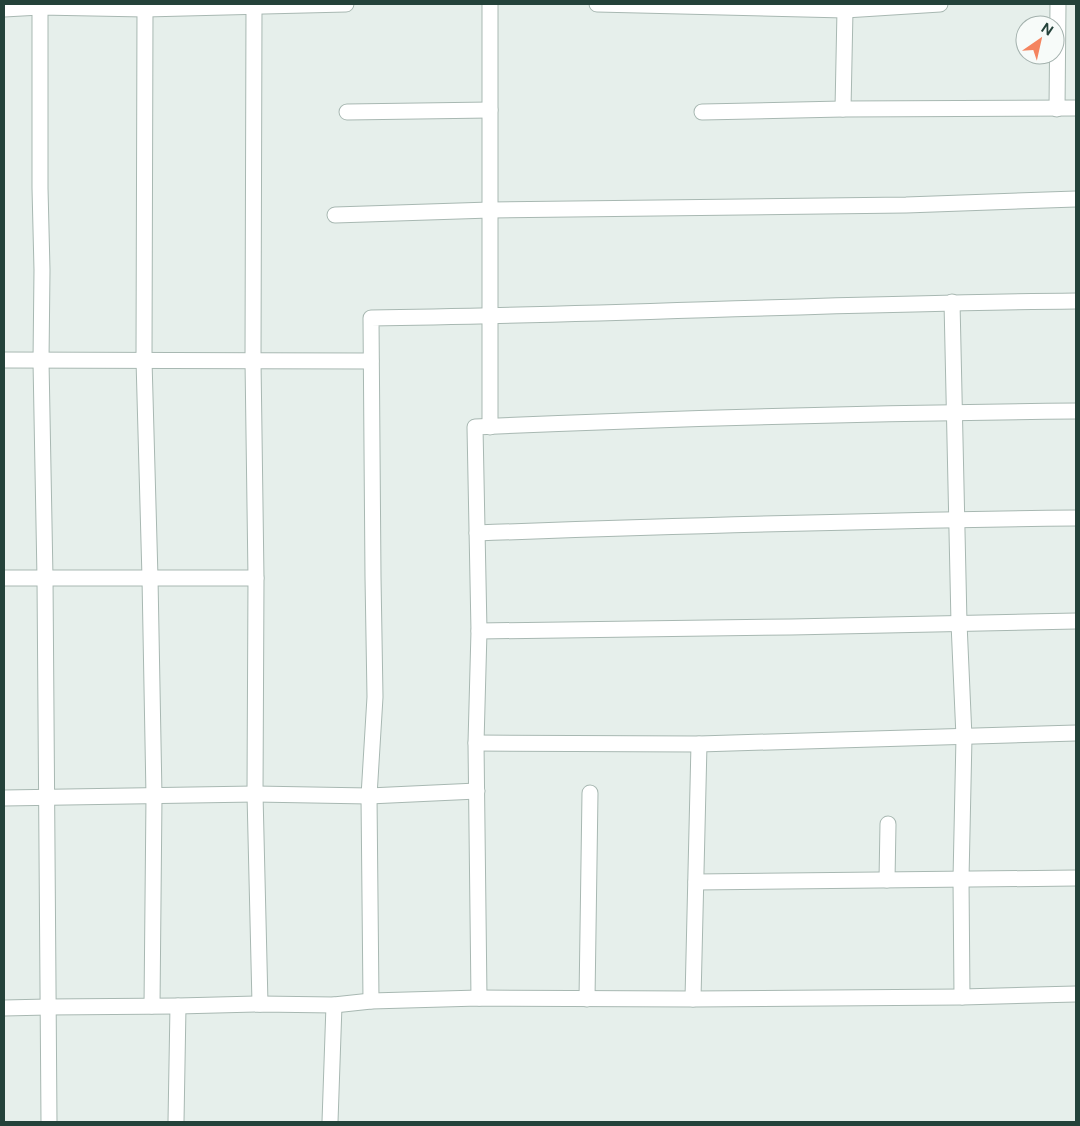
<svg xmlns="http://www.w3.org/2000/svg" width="1080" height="1126" viewBox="0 0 1080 1126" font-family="'Public Sans',sans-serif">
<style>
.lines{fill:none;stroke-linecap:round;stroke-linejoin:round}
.minor-casing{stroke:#a8b8b2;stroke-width:17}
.minor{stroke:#fff;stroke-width:15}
</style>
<rect width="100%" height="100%" fill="#e6efeb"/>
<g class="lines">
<g class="minor-casing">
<g id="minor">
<path d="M490,4V427"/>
<path d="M597,4L845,10L940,4"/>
<path d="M254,5L253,361L256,578L255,794L260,1004"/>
<path d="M40,7V188L42,270L41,361L45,578L49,1122"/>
<path d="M4,9L40,7L145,9L346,4"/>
<path d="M145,9L144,360L150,578L154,796L152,1006"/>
<path d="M843,109L845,10"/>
<path d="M1057,109L1058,4"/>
<path d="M347,112L490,110"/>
<path d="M702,112L843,109L1076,108"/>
<path d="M335,215L490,210L906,205L1076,199"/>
<path d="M952,302L959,623L964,737L961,879L962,997"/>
<path d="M4,360L371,361"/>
<path d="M477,533C677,526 876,520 1076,518"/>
<path d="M4,578H256"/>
<path d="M479,631L791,627L1076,621"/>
<path d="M476,743L699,744L1076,733"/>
<path d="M4,798L255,794L369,796L477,791"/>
<path d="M887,880L888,824"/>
<path d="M696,882L1076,878"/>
<path d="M479,998L476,743L479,631L475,427C676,418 876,413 1076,411"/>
<path d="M587,999L590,793"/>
<path d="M693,999L699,744"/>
<path d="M371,1001L369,796L375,697L373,577L371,318C606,315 841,303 1076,301"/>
<path d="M4,1008L48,1007L178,1006L260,1004L334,1005L371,1001L479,998L693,999L962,997L1076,994"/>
<path d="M176,1122L178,1006"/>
<path d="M330,1122L334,1005"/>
</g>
</g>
<use href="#minor" class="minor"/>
</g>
<rect width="1080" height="1126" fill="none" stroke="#24423a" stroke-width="10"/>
<g transform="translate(1040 40) rotate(34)"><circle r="24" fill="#f7fbf9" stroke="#a3b1ad"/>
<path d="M0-4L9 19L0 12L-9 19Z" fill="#f4845f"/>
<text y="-8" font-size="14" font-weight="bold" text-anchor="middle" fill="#24423a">N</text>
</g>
</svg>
